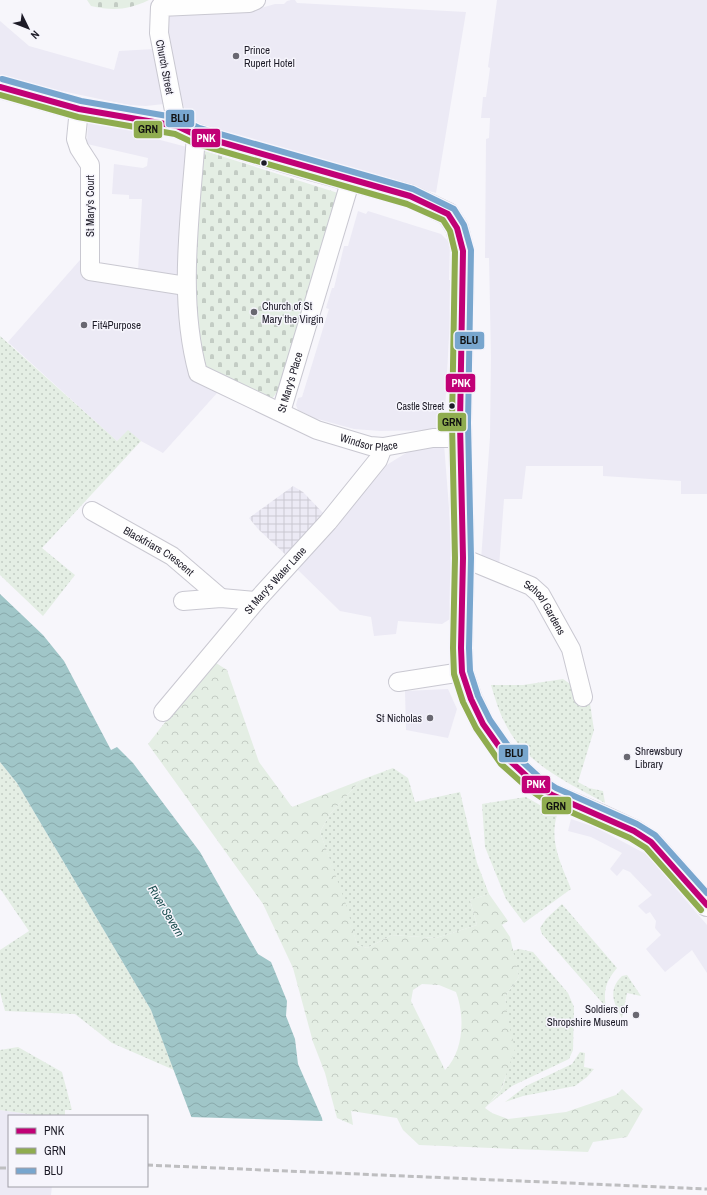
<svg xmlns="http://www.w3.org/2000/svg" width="707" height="1195" viewBox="0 0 707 1195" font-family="'Archivo Narrow',sans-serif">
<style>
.built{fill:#eceaf5}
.industrial{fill:url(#industrial-grid)}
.green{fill:url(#green-dots)}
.forest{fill:url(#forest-crowns);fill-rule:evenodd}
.cemetery{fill:url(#cemetery-stones)}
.water{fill:url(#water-waves)}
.pier{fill:#f7f6fb}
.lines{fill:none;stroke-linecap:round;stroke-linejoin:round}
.minor-casing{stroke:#c9c8d1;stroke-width:20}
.tertiary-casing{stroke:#c9c8d1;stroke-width:24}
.minor{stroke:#fefefe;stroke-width:18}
.tertiary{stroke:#fefefe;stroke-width:22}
.rail{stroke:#bebec0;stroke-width:3;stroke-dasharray:6 3;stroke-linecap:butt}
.bus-1-casing{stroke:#f6f5fc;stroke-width:9}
.bus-2-casing{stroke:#f6f5fc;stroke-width:9}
.bus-3-casing{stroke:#f6f5fc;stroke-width:9}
.bus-1{stroke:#c10076;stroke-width:6}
.bus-2{stroke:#8fac4f;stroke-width:6}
.bus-3{stroke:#78a6ce;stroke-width:6}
.poi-dot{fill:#696871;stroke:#f6f5fc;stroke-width:1.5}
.bus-dot{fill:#1d1b27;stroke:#f6f5fc;stroke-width:1.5}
.labels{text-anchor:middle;stroke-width:3;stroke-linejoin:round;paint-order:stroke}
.bus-label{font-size:10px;fill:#1d1b27;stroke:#f6f5fc;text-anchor:end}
.poi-label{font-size:11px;fill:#1d1b27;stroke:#f6f5fc;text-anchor:start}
.street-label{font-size:11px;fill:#1d1b27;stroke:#f6f5fc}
.water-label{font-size:12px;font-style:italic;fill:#1c4e4f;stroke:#f6f5fc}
.line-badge{stroke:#f6f5fc;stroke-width:1.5}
.badge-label{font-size:11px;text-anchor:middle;font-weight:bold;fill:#fff}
.pale-badge-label{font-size:11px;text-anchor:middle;font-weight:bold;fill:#111}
</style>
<defs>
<pattern id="industrial-grid" width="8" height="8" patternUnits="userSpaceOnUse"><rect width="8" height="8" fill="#eceaf5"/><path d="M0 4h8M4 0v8" fill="none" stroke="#cac8d2"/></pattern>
<pattern id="green-dots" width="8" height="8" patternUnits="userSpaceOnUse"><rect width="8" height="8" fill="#e4eee4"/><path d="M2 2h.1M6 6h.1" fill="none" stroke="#c3ccc4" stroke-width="1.8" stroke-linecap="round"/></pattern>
<pattern id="forest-crowns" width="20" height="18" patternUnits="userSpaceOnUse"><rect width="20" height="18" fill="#e4eee4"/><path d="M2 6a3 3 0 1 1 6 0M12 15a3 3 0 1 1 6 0" fill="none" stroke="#c3ccc4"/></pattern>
<pattern id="cemetery-stones" width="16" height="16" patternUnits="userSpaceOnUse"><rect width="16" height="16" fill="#e4eee4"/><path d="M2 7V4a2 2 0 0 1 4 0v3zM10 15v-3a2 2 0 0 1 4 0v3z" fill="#c3ccc4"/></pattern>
<pattern id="water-waves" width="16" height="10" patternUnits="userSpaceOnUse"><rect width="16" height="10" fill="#a0c6c8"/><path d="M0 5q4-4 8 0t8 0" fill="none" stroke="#89aaac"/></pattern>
</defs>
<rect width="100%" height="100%" fill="#f7f6fb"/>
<g class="built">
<path d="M291,0H295L297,3L466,12L436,193L244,140L194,124L187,115L181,99L162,12L261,8L275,4H284L287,1Z"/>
<path d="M497,0H707V494H681V481L603,476V466H526L522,499H504L499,567L481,560L490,437L491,357L489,258H485L486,139L489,138L490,118H481L483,97H486L490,68L488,67Z"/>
<path d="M0,21L29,46L114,70L119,51L154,49L164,104L146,106L128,105L0,78Z"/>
<path d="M88,116L111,121L145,136L187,147L177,280L196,374L217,393L163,453L141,441L128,431L117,441L8,342L80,260L138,271L142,199H129V195L112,194L114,164L143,168L147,166L148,158L87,144Z"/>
<path d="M358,211L366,214L368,211L441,234L450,243L449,280H452L444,430L380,431L354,429L314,418L298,410L296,405L298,398L302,397L329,309L326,308L332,288H334L344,246H348Z"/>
<path d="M444,444L452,546L450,619L442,624L398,621L396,634L374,636L371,617L340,611L296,568L385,466L411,450Z"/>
<path d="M448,689L457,709L448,738L406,730L405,691Z"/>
<path d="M571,819L595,827L646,854L707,925V973L692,950L665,972L646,949L661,935L655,928L656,921L650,912L646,914L638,906L652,895L630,872L623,869L617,876L610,869L622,853L591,837L568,831Z"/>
<path d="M0,1110L43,1116H9V1186H52L51,1195H0Z"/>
</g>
<path class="industrial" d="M293,486L303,492L326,516L287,556L258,529L249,518Z"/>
<g class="green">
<path d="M0,336L117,441L128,430L141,441L42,548L75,575L43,616L0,575Z"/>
<path d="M563,679L589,697L594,730L578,782L589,788L603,791L605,803C567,782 525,764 505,723C499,712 495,698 491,685H523Z"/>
<path d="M0,762L17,783L151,1010L174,1070L112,1043L75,1014L5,1011L0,992V950L29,931L1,890H0Z"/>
<path d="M393,768L408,778L415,802L460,792L477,863L489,894L470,900L477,925L436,938L392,935L367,948L357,945L346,907L320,832L330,814L361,780Z"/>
<path d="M526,797L557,815C549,842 561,864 571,889L524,923L506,899L485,847L482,804Z"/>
<path d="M562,904L617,968C606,981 603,990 606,1007L542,934L540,928L546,919Z"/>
<path d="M519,949L533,952L568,993L574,1007L573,1050L569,1059L512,1086L484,1108C490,1103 497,1096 501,1090C512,1072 507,1017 505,996L519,977L512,951Z"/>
<path d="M627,975L641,996L627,993L622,1018C613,1003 608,989 622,976Z"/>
<path d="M18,1047L62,1072L72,1110H65V1116H43L0,1110V1050Z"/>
<path d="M580,1052L585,1053L584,1067L594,1069L587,1077L575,1086L523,1096L505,1102L526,1086L572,1064Z"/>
</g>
<path class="forest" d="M213,661L227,670L259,762L292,807L361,780L330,814L320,832L347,907L357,945L367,948L392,935L436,938L477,925L470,900L489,894L508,921L502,925L510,937L519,977L505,996L508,1021L515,1049L501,1090L485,1108L492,1113L508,1119L566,1112L616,1095L622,1089L643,1109L627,1137L593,1142L588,1152L419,1145L403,1130L397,1118L351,1111L353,1125L337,1118L325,1073L313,1042L293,968L263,904L148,744ZM422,984L439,985L456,992C465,1016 464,1051 445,1070L411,1001L413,990Z"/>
<g class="cemetery">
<path d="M87,0H149C128,10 113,11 91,6Z"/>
<path d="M205,151L338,193L282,385L267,406L202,371L190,257Z"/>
</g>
<path class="water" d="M0,594L43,635L64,661L111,750L117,747L133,763L200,852L258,954L271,962L287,1001L286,1016L295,1039L298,1064L322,1118L334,1195L200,1140L151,1010L17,783L0,762Z"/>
<path class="pier" d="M189,1117L324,1121L336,1195H196L198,1140Z"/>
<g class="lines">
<g class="minor-casing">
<g id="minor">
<path d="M79,109L76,139L79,148L90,165V271L186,286"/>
<path d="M177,126L159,33L160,7L249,3L256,0"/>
<path id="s1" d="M196,135C191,213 177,296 198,373L317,430L370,446L383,447L433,438H461"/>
<path id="s2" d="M281,412L351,179"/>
<path id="s3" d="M92,511L172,556L221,598"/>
<path id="s4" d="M463,558L531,586L541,595L571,649L583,697"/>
<path d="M183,601L221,598L256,601"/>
<path d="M398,682L462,672"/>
<path id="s5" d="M163,712L256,601L328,522L378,460L383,447"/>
</g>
</g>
<g class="tertiary-casing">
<path id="tertiary" d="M0,87L79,109L177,126L196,135L314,170L410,196L448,214L457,228L463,251L460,423L463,558L461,648L462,672L471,699L483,724L508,759L534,783L552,795L604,817L634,831L651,842L707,905"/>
</g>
<use href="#minor" class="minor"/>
<use href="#tertiary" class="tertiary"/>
<g class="rail">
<path d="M147,1165L707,1189"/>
<path d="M0,1168H9"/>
</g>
<g class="bus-1-casing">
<path id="bus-1" d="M0,87L79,109L177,126L196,135L410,196L448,214L457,228L463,251L460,423L463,558L461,648L462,672L471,699L483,724L508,759L534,783L552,795L634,831L651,842L707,905"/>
</g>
<g class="bus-2-casing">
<path id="bus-2" d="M0,95L78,117L175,134L194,143L407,204L443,220L450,231L455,252L452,423L455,558L453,648L454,674L463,702L476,728L501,764L529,789L548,802L630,838L646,848L701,910"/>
</g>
<g class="bus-3-casing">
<path id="bus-3" d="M2,79L81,101L179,118L199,128L413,189L454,209L464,225L471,250L468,423L471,558L469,648L470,671L478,696L490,720L514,754L539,777L556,788L637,824L655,835L707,893"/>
</g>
<use href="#bus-1" class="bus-1"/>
<use href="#bus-2" class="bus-2"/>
<use href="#bus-3" class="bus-3"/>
</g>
<g class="poi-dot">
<circle cx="236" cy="56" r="4"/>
<circle cx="254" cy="312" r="4"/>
<circle cx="84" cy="325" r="4"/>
<circle cx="430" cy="718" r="4"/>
<circle cx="627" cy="757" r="4"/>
<circle cx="636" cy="1015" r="4"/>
</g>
<g class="bus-dot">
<circle cx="264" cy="163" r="3.5"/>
<circle cx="452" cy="406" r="3.5"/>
</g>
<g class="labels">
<g class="bus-label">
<text x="444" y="410">Castle Street</text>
</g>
<g class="poi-label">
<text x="244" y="54">Prince<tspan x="244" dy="13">Rupert Hotel</tspan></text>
<text x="262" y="310">Church of St<tspan x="262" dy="13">Mary the Virgin</tspan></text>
<text x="92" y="329">Fit4Purpose</text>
<text x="422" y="722" text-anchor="end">St Nicholas</text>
<text x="635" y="755">Shrewsbury<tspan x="635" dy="13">Library</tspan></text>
<text x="628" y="1013" text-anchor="end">Soldiers of<tspan x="628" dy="13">Shropshire Museum</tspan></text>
</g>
<g class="street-label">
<text transform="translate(165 67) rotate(79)" y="4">Church Street</text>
<text transform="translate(90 206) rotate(-90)" y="4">St Mary's Court</text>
<text dy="4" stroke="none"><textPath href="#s2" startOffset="31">St Mary's Place</textPath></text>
<text dy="4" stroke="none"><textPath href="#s1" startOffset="425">Windsor Place</textPath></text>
<text dy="4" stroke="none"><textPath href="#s3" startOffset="78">Blackfriars Crescent</textPath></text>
<text dy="4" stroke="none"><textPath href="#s5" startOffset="173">St Mary's Water Lane</textPath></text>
<text dy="4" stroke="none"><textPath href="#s4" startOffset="99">School Gardens</textPath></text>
</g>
<g class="water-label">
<text transform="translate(166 911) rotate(59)" y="4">River Severn</text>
</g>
</g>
<g class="line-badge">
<rect x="165" y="109" width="30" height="19" rx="4" fill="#78a6ce"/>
<rect x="133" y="120" width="30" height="19" rx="4" fill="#8fac4f"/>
<rect x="191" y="128" width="30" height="20" rx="4" fill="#c10076"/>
<rect x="454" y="331" width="31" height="19" rx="4" fill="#78a6ce"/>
<rect x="445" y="373" width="31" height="20" rx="4" fill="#c10076"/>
<rect x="437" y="412" width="30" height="20" rx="4" fill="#8fac4f"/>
<rect x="498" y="744" width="31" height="19" rx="4" fill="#78a6ce"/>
<rect x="521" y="775" width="30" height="19" rx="4" fill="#c10076"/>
<rect x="541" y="796" width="31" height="19" rx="4" fill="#8fac4f"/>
</g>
<g class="badge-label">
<text x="206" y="142">PNK</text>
<text x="461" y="387">PNK</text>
<text x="536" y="788">PNK</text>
</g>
<g class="pale-badge-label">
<text x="180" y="122">BLU</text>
<text x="148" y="133">GRN</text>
<text x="469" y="344">BLU</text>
<text x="452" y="426">GRN</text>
<text x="514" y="757">BLU</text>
<text x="556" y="810">GRN</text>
</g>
<rect x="8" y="1115" width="140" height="72" fill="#f6f5fc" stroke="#9f9ea7"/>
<rect x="16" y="1128" width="20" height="6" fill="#c10076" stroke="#9f9ea7"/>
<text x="44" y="1135" font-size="12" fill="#1d1b27">PNK</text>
<rect x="16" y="1148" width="20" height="6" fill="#8fac4f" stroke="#9f9ea7"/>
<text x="44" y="1155" font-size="12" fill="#1d1b27">GRN</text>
<rect x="16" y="1168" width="20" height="6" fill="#78a6ce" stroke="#9f9ea7"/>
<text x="44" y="1175" font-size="12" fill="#1d1b27">BLU</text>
<g transform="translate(28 28) rotate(133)" stroke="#f6f5fc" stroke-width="3" paint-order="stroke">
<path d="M0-3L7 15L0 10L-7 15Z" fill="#1d1b27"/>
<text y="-6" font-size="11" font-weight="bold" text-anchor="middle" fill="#1d1b27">N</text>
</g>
</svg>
